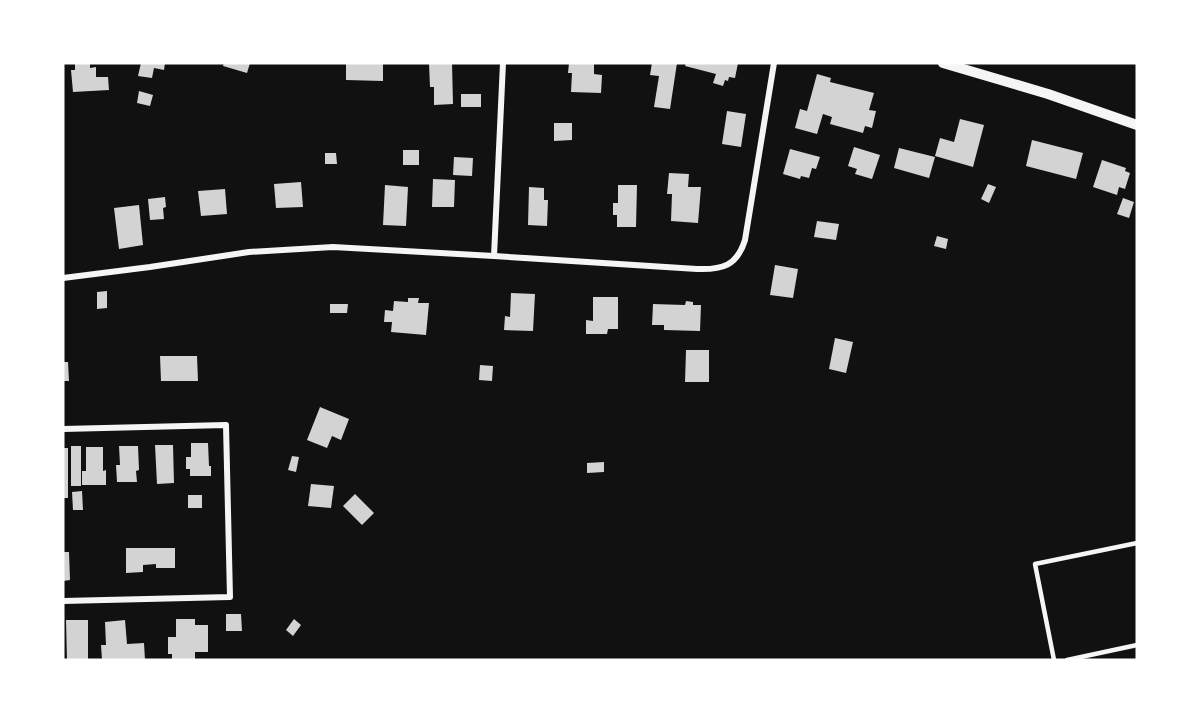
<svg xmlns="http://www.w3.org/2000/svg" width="1200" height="723" viewBox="0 0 1200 723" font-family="'Golos Text',sans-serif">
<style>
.building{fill:#d3d3d3}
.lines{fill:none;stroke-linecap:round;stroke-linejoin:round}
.service{stroke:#f5f5f5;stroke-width:4.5}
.minor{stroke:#f5f5f5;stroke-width:6}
.tertiary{stroke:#f5f5f5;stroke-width:10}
</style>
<rect width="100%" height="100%" fill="#111"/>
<g class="building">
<path d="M75,63H90V68L96,67V77H108L109,90L73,92L71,70H75Z"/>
<path d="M141,63H165L164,70L154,68L152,78L138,76Z"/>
<path d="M224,63H250L247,73L223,66Z"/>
<path d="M346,63H383V81L346,80Z"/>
<path d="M429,63H452L453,104L434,105V87H430Z"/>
<path d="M569,63H594V74L602,75L601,93L571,92L572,73H568Z"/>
<path d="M652,63H677L670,109L654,107L659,76L650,75Z"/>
<path d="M686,63H738L735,78L729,77L728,81L725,80L723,86L713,83L716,74L685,66Z"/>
<path d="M817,74L831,78L830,82L874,93L869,110L876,111L872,128L865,126L863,133L830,124L832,117L823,114L817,134L795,128L800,109L807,111Z"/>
<path d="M139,91L153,95L150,106L137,103Z"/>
<rect x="461" y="94" width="20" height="13"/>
<path d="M727,111L746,114L741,147L722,144Z"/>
<path d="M960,119L984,125L973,167L935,156L940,138L954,142Z"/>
<path d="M554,123H572V140L554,141Z"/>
<path d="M1032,140L1083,153L1076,179L1026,166Z"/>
<path d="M854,147L880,155L872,179L855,174L857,169L848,166Z"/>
<path d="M899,148L935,157L929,178L894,168Z"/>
<path d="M790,149L820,157L816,169L812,168L809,178L801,176L800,179L783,174Z"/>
<rect x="403" y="150" width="16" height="15"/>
<path d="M325,153H336L337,164H325Z"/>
<path d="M454,157L473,158L472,176L453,175Z"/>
<path d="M1102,160L1126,168L1125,171L1130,173L1125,189L1119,187L1117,195L1093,187Z"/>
<path d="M669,173L689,174L688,187H701L698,223L671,221L672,194H667Z"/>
<path d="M433,179L455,180L454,207H432Z"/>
<path d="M301,182L303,207L276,208L274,184Z"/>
<path d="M988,184L996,187L989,203L981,199Z"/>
<path d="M385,185L408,187L406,226L383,225Z"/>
<path d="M618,185H637L636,227H617V215H613V203H618Z"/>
<path d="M529,187L544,188V200H548L547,226L528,225Z"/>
<path d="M225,189L227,214L201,216L198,191Z"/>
<path d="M165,197L166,207L163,208L164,219L150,220L148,199Z"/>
<path d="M1123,198L1134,202L1129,218L1117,214Z"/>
<path d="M139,205L143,245L119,249L114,208Z"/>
<path d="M817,221L839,224L836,240L814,237Z"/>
<path d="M937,236L948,239L946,249L934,246Z"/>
<path d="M775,265L798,269L793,298L770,295Z"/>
<path d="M107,291V308L97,309V292Z"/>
<path d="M511,293L535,294L533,331L504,330L505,316L510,317Z"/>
<path d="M593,297H618V329H608L607,334H586V320L593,321Z"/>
<path d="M408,298H419L418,303H429L426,335L391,332L392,322H384L385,310L393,311L394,301L408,302Z"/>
<path d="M686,301L693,302V305H701L700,331L664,330V325H652L653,304L685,305Z"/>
<path d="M330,304H348L347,313H330Z"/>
<path d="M835,338L853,342L846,373L829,369Z"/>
<path d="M686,350H709V382H685Z"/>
<path d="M160,356H197L198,381H161Z"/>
<path d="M63,362H68L69,381H63Z"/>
<path d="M480,365L493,366L492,381L479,380Z"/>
<path d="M320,407L349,419L341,440L332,436L327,448L307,440Z"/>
<path d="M191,443H208L209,466H211V476H190V469H186V457H191Z"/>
<path d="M155,445H173L174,483L157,484Z"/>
<rect x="71" y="446" width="10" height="40"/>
<path d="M119,446H138L139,470L136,471L137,482H117L116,465H120Z"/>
<path d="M86,447H103V471L106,470V485H82V471H86Z"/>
<rect x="63" y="448" width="5" height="50"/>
<path d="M292,456L299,457L296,472L288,470Z"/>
<path d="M604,462V472L587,473V463Z"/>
<path d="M311,484L334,486L331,508L308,506Z"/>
<path d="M82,491L83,510H73L72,492Z"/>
<path d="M355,494L374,513L362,525L343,506Z"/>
<rect x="188" y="495" width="14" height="13"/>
<path d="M126,548H175V568H156V564L143,565V572L126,573Z"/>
<path d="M63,552H69L70,580L63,581Z"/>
<path d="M226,614H241L242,631H226Z"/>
<path d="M176,619H195V625H208V652H195V660H172V654H168V637H176Z"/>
<path d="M294,619L301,625L293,636L286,630Z"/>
<path d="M66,620H88V660H67Z"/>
<path d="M125,620L127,644L144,643L145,660H102L101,645H106L105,622Z"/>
</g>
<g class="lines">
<g class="service">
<path d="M1054,660L1035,564L1137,543"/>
<path d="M1067,660L1137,645"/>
</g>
<g class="minor">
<path d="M494,256L503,63"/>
<path d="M63,278L150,267L249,252L333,247L494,256L697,269C722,270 737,266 745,240L774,63"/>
<path d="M63,429L226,425L230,597L63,601"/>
</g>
<path class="tertiary" d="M943,63L1048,94L1137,125"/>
</g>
<rect width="1200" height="723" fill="none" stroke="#ffffff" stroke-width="129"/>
</svg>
